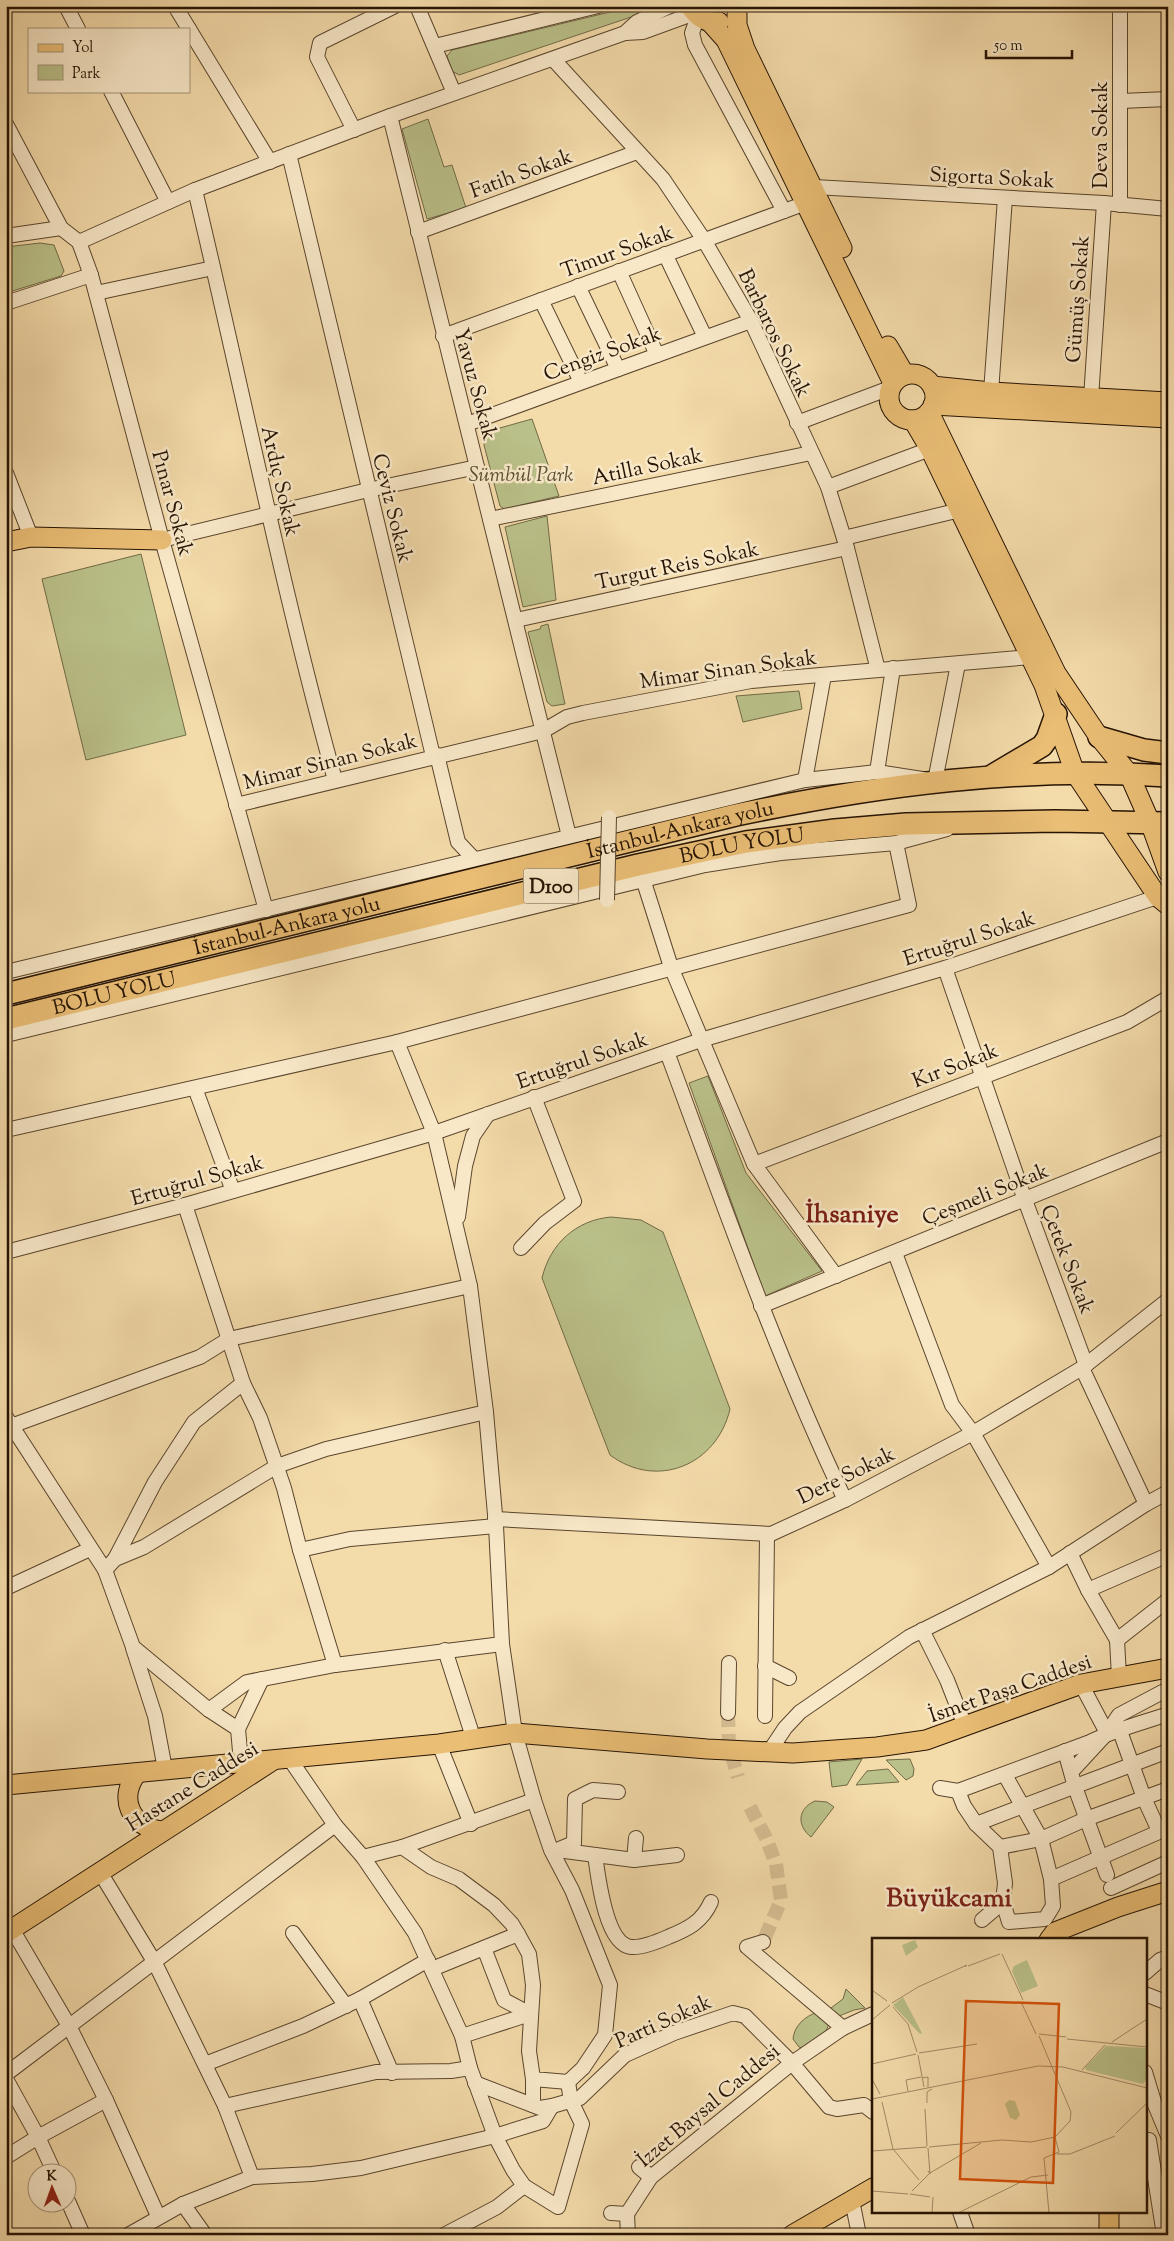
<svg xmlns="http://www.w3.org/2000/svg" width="1174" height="2241" viewBox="0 0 1174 2241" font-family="'Sorts Mill Goudy',serif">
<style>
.green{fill:#bac089;stroke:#706a46}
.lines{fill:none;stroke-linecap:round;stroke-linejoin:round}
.minor-tunnel{stroke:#d5bd91;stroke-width:14;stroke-dasharray:14 7;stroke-linecap:butt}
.minor-casing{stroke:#5a452d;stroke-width:16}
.major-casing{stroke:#261303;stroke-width:21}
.highway-casing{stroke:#261303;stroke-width:24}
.minor{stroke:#f8e8c8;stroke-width:14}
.major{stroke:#eabe75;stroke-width:19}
.highway{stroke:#eabe75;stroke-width:21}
.minor-bridge-casing{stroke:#5a452d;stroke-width:16;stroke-linecap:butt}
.minor-bridge{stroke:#f8e8c8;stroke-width:14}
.labels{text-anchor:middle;stroke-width:5;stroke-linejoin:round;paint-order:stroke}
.shield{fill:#f8e8c8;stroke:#65533e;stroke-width:1}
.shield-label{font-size:20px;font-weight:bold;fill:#261303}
.street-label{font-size:21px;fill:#261303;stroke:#f8e8c8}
.park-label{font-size:21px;font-style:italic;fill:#5a5032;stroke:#f8e8c8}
.district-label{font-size:26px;font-weight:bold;fill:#7a1f14;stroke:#f8e8c8}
.inset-road{fill:none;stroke:#a28b67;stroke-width:1}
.view{fill:#d5520b;fill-opacity:0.15;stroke:#d5520b;stroke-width:2.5}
.inset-edge{fill:none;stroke:#261303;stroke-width:2.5}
</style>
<rect width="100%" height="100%" fill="#f4dbaa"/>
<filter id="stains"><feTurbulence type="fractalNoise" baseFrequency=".004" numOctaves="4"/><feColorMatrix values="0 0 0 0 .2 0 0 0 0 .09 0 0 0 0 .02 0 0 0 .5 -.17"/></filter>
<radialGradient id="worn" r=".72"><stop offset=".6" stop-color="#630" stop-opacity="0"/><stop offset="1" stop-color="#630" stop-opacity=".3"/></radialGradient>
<g class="green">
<path d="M635,6H640L643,13L459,75L452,71L447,56L452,50Z"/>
<path d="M428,119L444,167L452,165L466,208L427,219L402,129Z"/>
<path d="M40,243L54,245L64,271L61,276L6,293V247Z"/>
<path d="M532,419L559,496L504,509L500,506L484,445L485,436L489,431Z"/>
<path d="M547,516L556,600L523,607L505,527Z"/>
<path d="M141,554L186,735L86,760L42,579Z"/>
<path d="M548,624L565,704L552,706L547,702L528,632L540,629L541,626Z"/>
<path d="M799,691L802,709L743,722L736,696Z"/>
<path d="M708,1076L746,1173L822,1271L765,1296L689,1083Z"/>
<path d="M611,1217L641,1220L663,1232L730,1409C717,1465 657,1490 610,1455L542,1278C550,1244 576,1220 611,1217Z"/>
<path d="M862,1759L847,1785L832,1787L829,1762Z"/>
<path d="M910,1759L914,1769L913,1776L906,1780L886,1760Z"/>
<path d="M888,1769L899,1782L856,1785L867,1771Z"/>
<path d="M815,1801L827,1802L834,1807L811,1837C797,1826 797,1809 815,1801Z"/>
<path d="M846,1989L865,2008L854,2010L839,2016L831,2008L843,1999Z"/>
<path d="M818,2012L829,2024L822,2040L808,2050L799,2047L793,2039C794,2026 805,2016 818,2012Z"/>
</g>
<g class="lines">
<g class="minor-tunnel">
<path d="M728,1713L729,1746L738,1777"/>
<path d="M750,1807L766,1838L776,1864L781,1900L763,1942"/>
</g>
<g class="minor-casing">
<g id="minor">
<path d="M66,6L78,29"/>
<path d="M175,6L189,29"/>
<path d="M417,6L454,93"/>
<path d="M698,16L692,33L695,45L784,211"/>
<path d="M189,29L270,162"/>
<path d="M625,33L637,22L670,6"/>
<path d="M435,46L598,6"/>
<path d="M553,59L663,179L704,240L751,321L828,487L847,548L878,670"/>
<path d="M111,91L168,202"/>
<path d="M1121,101L1168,99"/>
<path d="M390,116C448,356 509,596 569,836"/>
<path d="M6,124L61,228L79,242L91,275L162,540L266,910"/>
<path d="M354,130L317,57L320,43L395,6"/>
<path d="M289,154L433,756"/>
<path d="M814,187L1104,203L1168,209"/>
<path d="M195,190C242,387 281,585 335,780"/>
<path d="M1120,205V6"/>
<path d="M418,232L637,152"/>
<path d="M6,236L61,228"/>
<path d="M79,242L195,190L390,116L625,33L643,32L695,13"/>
<path d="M665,254L705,337"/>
<path d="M619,271L657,355"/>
<path d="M578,286L618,369"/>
<path d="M96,293L213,268"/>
<path d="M541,300L581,382"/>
<path d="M6,303L91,275"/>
<path d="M443,336L806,203"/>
<path d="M991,392L1005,198"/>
<path d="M1091,398L1104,203"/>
<path d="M797,423L890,388"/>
<path d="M467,424L751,321"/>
<path d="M6,473L31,537"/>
<path d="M828,487L930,449"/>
<path d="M490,519L811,453"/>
<path d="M844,538L960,510"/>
<path d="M162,540L368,490L477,467"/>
<path d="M516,620L847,548"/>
<path d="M437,755L458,842L474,859"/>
<path d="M877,772L893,668"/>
<path d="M805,780L824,675"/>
<path d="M236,805L543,731L567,717L583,713L751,681L1031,657"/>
<path d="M643,879L671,967L754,1164L836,1276"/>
<path d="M945,968L1025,1200L1086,1365"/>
<path d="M6,972L805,780L877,772L935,781L958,664"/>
<path d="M6,1035L705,865L781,853L896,843L947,829"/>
<path d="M667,1052C723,1203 776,1355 845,1500"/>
<path d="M195,1088L233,1191"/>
<path d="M6,1130L397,1042L909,905L896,843"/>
<path d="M754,1164L1127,1022L1168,998"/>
<path d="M185,1205L243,1383L260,1418L284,1488L300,1550L335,1665"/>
<path d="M458,1217L465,1166L473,1136L488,1114"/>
<path d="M521,1248L545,1223L574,1201L534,1097"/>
<path d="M6,1252L185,1205L434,1133L701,1040L945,968L1166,894"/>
<path d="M895,1253L952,1405L973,1433L1049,1567"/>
<path d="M761,1306L1168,1141"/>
<path d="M1082,1368L1146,1504"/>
<path d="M6,1417L105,1570L133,1647L209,1710L238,1729L241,1762"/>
<path d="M11,1426L200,1357L229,1339L470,1286"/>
<path d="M495,1519L771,1534L845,1500L973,1433L1082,1368L1168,1300"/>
<path d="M300,1550L350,1539L496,1526"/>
<path d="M1070,1553L1088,1590L1117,1640L1119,1677"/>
<path d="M115,1559L155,1482L194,1422L243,1383"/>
<path d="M105,1570L115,1559L144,1547L277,1466L326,1449L486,1412"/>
<path d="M6,1588L90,1549"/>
<path d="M1088,1590L1168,1555"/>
<path d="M922,1630L947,1680L965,1726"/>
<path d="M1117,1640L1168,1600"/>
<path d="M133,1648L155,1716L165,1769"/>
<path d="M445,1650L473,1737"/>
<path d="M765,1666L789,1678"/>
<path d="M1081,1684L1107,1733"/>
<path d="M209,1710L247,1682L335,1665L502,1644"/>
<path d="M728,1713L729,1663"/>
<path d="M765,1716L767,1534"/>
<path d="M238,1729L262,1679"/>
<path d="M1120,1731L1144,1798L1159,1831"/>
<path d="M439,1744L471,1824"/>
<path d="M1065,1751L1075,1787L1107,1875"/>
<path d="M769,1752L785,1728L800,1712L909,1637L1049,1567L1146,1504L1168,1492"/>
<path d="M289,1758L335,1825L363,1857L415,1933L462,2036L470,2068L495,2136L513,2170L524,2186L558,2207L582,2124L571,2101L568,2082"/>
<path d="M1072,1771L1107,1733L1119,1715L1168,1689"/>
<path d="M1005,1775L1041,1839L1051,1879"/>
<path d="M940,1788L958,1791L964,1806L976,1824L1000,1847L1005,1883L1003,1902L982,1920"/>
<path d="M958,1791L1090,1742C1114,1730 1142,1723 1168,1714"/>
<path d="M976,1824L1168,1751"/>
<path d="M402,1847L534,1800"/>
<path d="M1000,1847L1041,1839L1086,1819L1168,1789"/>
<path d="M557,1850L634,1860L677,1855"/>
<path d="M557,1850L574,1843L575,1799L593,1790L618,1792"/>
<path d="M595,1855C598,1875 605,1944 631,1947C642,1948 659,1941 668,1937C688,1929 702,1922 711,1902"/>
<path d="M363,1857L402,1847L431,1867L459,1879L494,1905L512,1924L518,1934L529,1954L533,1985L529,2051L533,2079L568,2082L583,2068L605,2035L610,1985L572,1890L551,1850L534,1800L515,1733L502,1644L496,1526L486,1412L470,1286L434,1133L397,1042"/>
<path d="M634,1860L636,1838"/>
<path d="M100,1872L155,1963L225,2106L252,2177"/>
<path d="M1111,1888L1168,1862"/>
<path d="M1003,1902L1009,1922L1045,1919L1053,1906L1051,1879L1168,1828"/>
<path d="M12,1929L69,2026L106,2100L158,2216"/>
<path d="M293,1933L346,2006"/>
<path d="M763,1942L747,1947L843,2028"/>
<path d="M484,1948L504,2000L530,2014"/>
<path d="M432,1969L518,1934"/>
<path d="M1145,1973L1160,1960L1168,1957"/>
<path d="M1145,1994L1168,2003"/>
<path d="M360,1999L392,2073"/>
<path d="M462,2036L530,2014"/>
<path d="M205,2064L303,2026L360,1999L428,1960"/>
<path d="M1145,2072L1155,2105L1168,2136"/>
<path d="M6,2074L335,1825"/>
<path d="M6,2079L38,2137L55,2174"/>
<path d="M475,2083L540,2108L552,2106L580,2098L625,2055L674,2033L733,2013L745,2016L792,2063L829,2107L837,2109L864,2105L873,2112"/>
<path d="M533,2105V2079"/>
<path d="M225,2106L376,2072L451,2071L470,2068"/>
<path d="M1149,2140L1164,2235"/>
<path d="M6,2157L38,2137L106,2100"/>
<path d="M639,2167L651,2177"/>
<path d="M852,2200L859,2235"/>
<path d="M68,2201L83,2235"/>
<path d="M183,2204L205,2235"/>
<path d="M960,2212L968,2235"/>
<path d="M611,2213L627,2214"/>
<path d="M128,2235L183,2204L252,2177L312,2174L361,2168L495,2136L543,2121L552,2106"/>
<path d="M444,2235L497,2207L524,2186"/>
<path d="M628,2235L627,2214L651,2177L792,2063L843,2028L873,2014"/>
</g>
</g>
<g class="major-casing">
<g id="major">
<path d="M690,6C697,17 707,23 719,22"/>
<path d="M737,14V25L745,49L842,248"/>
<path d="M709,21L726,40L893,383"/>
<path d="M888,346L905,375"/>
<circle cx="912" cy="397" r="23"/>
<path d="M932,386L991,392L1168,402"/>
<path d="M933,405L1168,418"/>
<path d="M929,412L1056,673L1099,737L1129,774L1150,822L1168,872"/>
<path d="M913,420L930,449L1044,685L1075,773L1158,897L1168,905"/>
<path d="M6,542L31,537L162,540"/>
<path d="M137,1773C118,1798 130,1826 161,1831"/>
<path d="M6,1785L439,1744L515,1733L707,1749L793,1753L877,1747L926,1740L1081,1684L1168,1668"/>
<path d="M6,1933L272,1761"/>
<path d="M1049,1940L1055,1932L1118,1907L1168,1891"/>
<path d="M1109,2212V2235"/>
<path d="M792,2235L873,2188"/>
</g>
</g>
<g class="highway-casing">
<g id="highway">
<path d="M1099,737L1144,750L1168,753"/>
<path d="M993,775L1042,746L1047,739L1056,714"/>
<path id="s1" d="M6,994L736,815C878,785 1022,766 1168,776"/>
<path id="s2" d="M6,1019L638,865L746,842L835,830L906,824L1055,821L1168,823"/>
</g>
</g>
<use href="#minor" class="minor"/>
<use href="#major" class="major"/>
<use href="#highway" class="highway"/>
<g class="minor-bridge-casing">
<path id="minor-bridge" d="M607,900L609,817"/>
</g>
<use href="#minor-bridge" class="minor-bridge"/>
</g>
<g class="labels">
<rect class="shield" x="523.5" y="868.5" width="55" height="35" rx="4"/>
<g class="shield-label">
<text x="551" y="893">D100</text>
</g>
<g class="street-label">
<text transform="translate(1100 135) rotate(-90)" y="7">Deva Sokak</text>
<text transform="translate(521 173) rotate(-20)" y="7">Fatih Sokak</text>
<text transform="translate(992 177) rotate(3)" y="7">Sigorta Sokak</text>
<text transform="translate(617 251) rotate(-20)" y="7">Timur Sokak</text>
<text transform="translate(1077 299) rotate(-86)" y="7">Gümüş Sokak</text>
<text transform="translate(775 333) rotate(64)" y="7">Barbaros Sokak</text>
<text transform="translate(602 353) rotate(-20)" y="7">Cengiz Sokak</text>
<text transform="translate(476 384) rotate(75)" y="7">Yavuz Sokak</text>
<text transform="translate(647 466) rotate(-12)" y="7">Atilla Sokak</text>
<text transform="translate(281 481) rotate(77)" y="7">Ardıç Sokak</text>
<text transform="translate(173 503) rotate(75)" y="7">Pınar Sokak</text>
<text transform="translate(393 508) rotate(76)" y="7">Ceviz Sokak</text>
<text transform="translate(677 565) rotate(-12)" y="7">Turgut Reis Sokak</text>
<text transform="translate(728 669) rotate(-8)" y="7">Mimar Sinan Sokak</text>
<text transform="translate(330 761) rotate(-14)" y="7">Mimar Sinan Sokak</text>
<text dy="7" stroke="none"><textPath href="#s1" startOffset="694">İstanbul-Ankara yolu</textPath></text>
<text dy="7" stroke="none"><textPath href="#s2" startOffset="756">BOLU YOLU</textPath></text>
<text dy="7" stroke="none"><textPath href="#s1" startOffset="289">İstanbul-Ankara yolu</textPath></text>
<text transform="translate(969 938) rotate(-18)" y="7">Ertuğrul Sokak</text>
<text dy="7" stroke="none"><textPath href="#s2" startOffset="111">BOLU YOLU</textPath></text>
<text transform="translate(582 1060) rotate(-19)" y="7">Ertuğrul Sokak</text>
<text transform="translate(955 1065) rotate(-21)" y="7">Kır Sokak</text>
<text transform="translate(197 1180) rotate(-16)" y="7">Ertuğrul Sokak</text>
<text transform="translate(985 1194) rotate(-22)" y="7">Çeşmeli Sokak</text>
<text transform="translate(1068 1259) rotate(69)" y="7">Çetek Sokak</text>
<text transform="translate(846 1475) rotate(-26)" y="7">Dere Sokak</text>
<text transform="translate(1010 1688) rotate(-19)" y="7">İsmet Paşa Caddesi</text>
<text transform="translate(192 1786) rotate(-32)" y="7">Hastane Caddesi</text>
<text transform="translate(663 2021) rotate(-24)" y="7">Parti Sokak</text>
<text transform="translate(708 2105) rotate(-40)" y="7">İzzet Baysal Caddesi</text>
</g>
<g class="park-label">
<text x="521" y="481">Sümbül Park</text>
</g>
<g class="district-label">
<text x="852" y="1222">İhsaniye</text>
<text x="949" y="1906">Büyükcami</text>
</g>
</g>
<g transform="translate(872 1938)">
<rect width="275" height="275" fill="#f4dbaa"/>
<path d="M43,2L46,9L34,18L30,7ZM155,22L166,48L149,55L140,33L142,28ZM31,59L50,95L48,96L21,67ZM234,108L275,110V141L271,146L214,132L213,129ZM137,162L143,163L148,177L144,182L138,180L133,166Z" fill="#bac089"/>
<path class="inset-road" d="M130,16L151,62M96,28L128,16M0,52L15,63M20,65L46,49L95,27L93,29M150,66L164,96M21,69L36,86L45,114M0,82L18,67M167,96L194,99M167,98L199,174L198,183L183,199M195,101L275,109M240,104L275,81M47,115L105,106M46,117L52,149M0,126L44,116M210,132L233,107M50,140L56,139V149M0,141L8,156M36,153L34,142L49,139M0,161L166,128L191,129L275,150M10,164L21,211L47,242M55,165V154L60,151M53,171L55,208M244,195L275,165M57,209L130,202L159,204L183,199M56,210L58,236L56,233M0,213L55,209M185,216H198L243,198M58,235L109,205M0,253L36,256M40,253L57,236M38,256L58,259M60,275L61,259M86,275L159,239L176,237M177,275L172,220L187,214L183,199"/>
<path class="view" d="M94,63L187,66L181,245L88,241Z"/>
<rect width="275" height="275" class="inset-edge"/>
</g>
<rect width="1174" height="2241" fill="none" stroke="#f4dbaa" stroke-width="25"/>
<rect x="8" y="8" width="1159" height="2226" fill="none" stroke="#261303" stroke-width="2.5"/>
<rect x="12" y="12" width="1149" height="2216" fill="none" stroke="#261303"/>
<rect x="28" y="28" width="162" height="65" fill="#f8e8c8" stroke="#a49379"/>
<rect x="38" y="44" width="25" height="8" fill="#eabe75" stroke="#a49379"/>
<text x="72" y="52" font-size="15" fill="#261303">Yol</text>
<rect x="38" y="65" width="25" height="15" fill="#bac089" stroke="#a49379"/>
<text x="72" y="78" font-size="15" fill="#261303">Park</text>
<g transform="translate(52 2188) rotate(358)"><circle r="24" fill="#f8e8c8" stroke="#a49379"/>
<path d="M0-4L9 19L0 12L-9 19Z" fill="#8f2418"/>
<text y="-8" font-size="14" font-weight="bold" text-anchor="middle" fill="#261303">K</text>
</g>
<path d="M986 50v8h86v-8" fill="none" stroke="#261303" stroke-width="2.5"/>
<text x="994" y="50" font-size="15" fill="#261303" stroke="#f8e8c8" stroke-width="4" paint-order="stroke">50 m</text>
<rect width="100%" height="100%" filter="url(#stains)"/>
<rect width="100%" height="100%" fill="url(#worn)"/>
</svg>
